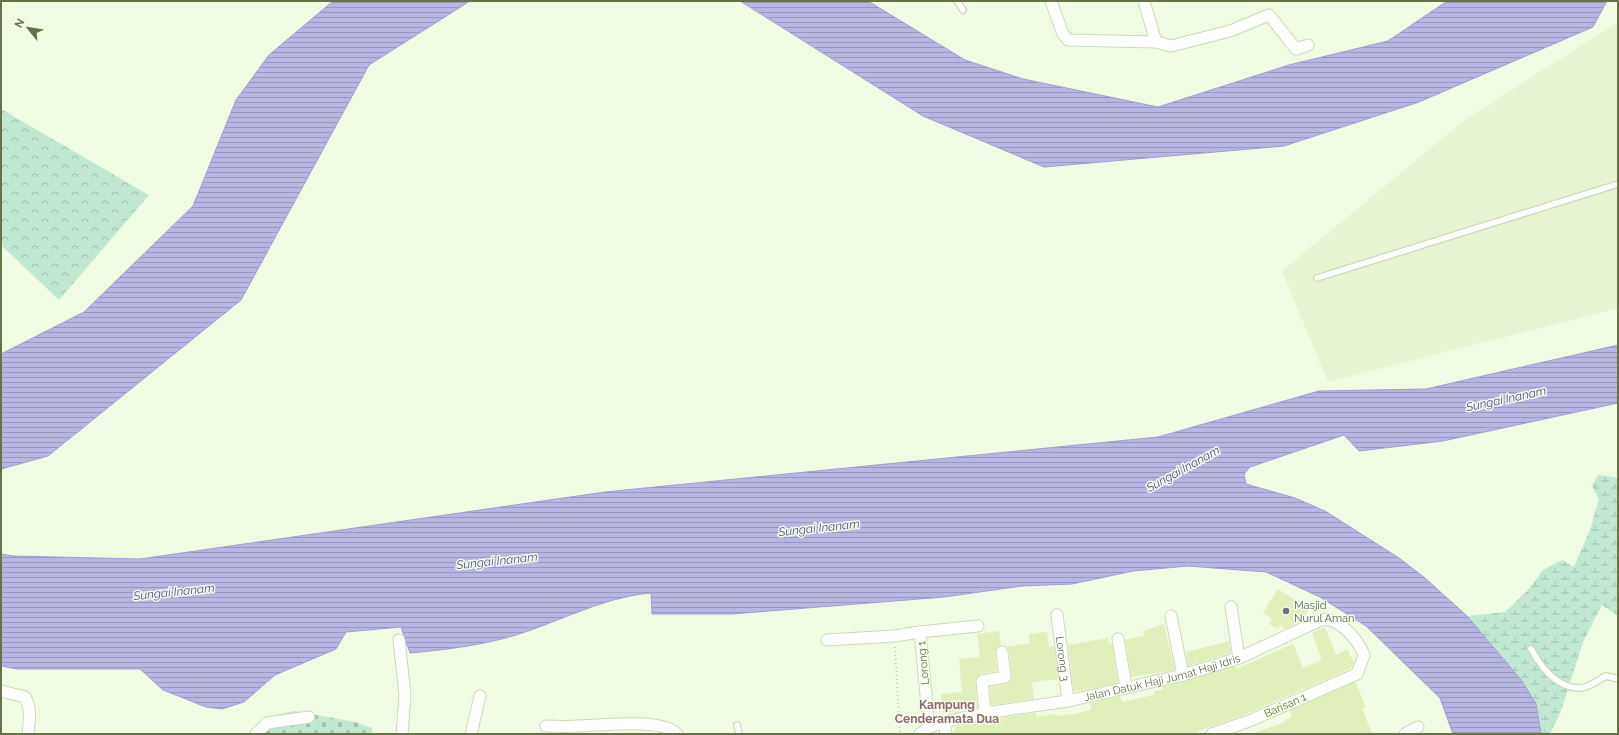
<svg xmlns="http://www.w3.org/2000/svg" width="1619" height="735" viewBox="0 0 1619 735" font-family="Raleway,sans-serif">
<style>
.residential{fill:#e6f4d3}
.wetland{fill:url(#wetland-marsh)}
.cemetery{fill:url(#cemetery-stones)}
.park{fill:url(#park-crowns)}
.water{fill:url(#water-rules);stroke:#a09ed5}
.building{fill:#e1efbb}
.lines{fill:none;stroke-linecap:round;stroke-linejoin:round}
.lane-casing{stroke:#cedab9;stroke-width:8}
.street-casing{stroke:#cedab9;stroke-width:13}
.path{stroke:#c5d49e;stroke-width:2;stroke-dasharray:1 3;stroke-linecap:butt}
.lane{stroke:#fff;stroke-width:5.5}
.street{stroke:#fff;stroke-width:11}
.worship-dot{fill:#6b7280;stroke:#f3fee7;stroke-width:1.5}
.labels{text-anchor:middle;stroke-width:3;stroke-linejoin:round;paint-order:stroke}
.worship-label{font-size:11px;fill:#5b616d;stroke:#f3fee7;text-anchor:start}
.street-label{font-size:11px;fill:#68714a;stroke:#f3fee7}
.water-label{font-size:12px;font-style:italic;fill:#514d98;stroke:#f3fee7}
.neighbourhood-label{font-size:12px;font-weight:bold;fill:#94657b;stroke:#f3fee7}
</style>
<defs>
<pattern id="wetland-marsh" width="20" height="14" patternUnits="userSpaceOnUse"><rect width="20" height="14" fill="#c1e8d3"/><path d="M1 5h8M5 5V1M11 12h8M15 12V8" fill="none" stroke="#a1c0ad"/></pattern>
<pattern id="cemetery-stones" width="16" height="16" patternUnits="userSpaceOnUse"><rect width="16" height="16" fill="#c1e8d3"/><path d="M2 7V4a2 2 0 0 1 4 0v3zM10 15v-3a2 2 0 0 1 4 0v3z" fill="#a1c0ad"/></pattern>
<pattern id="park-crowns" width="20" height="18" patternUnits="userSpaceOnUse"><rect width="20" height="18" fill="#c1e8d3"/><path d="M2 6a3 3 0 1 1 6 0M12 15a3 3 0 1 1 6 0" fill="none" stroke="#a1c0ad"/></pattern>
<pattern id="water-rules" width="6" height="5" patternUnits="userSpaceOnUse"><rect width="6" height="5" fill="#b8b7e3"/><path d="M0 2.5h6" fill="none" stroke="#9999ba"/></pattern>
</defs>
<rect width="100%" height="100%" fill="#effbe2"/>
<path class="residential" d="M1618,22V308L1328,382L1282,271L1466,119Z"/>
<path class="wetland" d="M1598,475L1615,477L1618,480V616L1602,605L1583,642L1561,711L1550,734H1541L1536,704L1522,681L1467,616L1505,612L1530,588L1543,570L1562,560L1574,567L1591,527L1599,499L1592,486Z"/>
<path class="cemetery" d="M294,711L355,722L372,728V734H254L267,717Z"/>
<path class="park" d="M1,109L149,195L59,300L1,245Z"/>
<g class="water">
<path d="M333,1H470L369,65L241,300L48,456L1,469V354L84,312L193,206L236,100L269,55Z"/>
<path d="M740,1H868L965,60L1023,79L1158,107L1289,65L1388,41L1447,1H1607L1593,27L1419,102L1284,146L1044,167L923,116Z"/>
<path d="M1618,345V403L1443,441L1359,451L1344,435L1250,467L1244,474L1246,484L1295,498L1325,511L1399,558L1425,578L1467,616L1522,681L1536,704L1541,734H1453L1440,698L1366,626L1320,597L1266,572L1188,566L1133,571L1072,584L1022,586L944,597L732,614H652L651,593C604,597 561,621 516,635C484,645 444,650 410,653L401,627L346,632L336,649L275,675L244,702L222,709L206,707L163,690L140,669H17L1,666V554L14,556L140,559L605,492L1158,437L1319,391L1426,389Z"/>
</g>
<g class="building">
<path d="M1278,589L1309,609L1301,621L1299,623L1296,621L1294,625L1286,629L1280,625L1278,629L1269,624L1272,619L1263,613Z"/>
<path d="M1164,624L1175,670L1131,677L1125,640L1144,636L1143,631Z"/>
<path d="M1325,627L1336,655L1347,649L1354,663L1350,669L1246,714L1196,732V734H953L955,727L986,720L1036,713V717L1056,714V716L1073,714L1091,710L1090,703L1120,696L1122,702L1154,695V691L1163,690L1162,687L1235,666L1236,669L1293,644L1303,668L1322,660L1312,633Z"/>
<path d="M999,631L1001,645L998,647L995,652L997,671L980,674L975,679L977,707L943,713L941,694L962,692L959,659L980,657L977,634Z"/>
<path d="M1047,632L1049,647L1054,646L1058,679L1033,682L1032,684L1034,699L991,705L990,687L1007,684L1012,679L1009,651L1007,647L1030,643L1029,634Z"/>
<path d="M1108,638L1109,644L1112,643L1118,683L1074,692L1068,645Z"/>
<path d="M1229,641L1231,653L1188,666L1186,652Z"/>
<path d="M1355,682L1366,707L1362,708L1372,734H1255L1254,733L1286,722L1285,720L1292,717L1289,711Z"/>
</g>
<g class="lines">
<g class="lane-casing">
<g id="lane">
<path d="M957,1L963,10"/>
<path d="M1317,278L1618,184"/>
<path d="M1531,649C1541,667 1557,689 1581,688C1590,687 1598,680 1606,676L1618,679"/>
<path d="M737,725L739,734"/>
</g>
</g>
<g class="street-casing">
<g id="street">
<path d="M1051,1L1063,34L1068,40L1156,42L1144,1"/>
<path d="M1156,42L1171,46L1230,31L1269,15L1296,49L1308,45"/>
<path d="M1231,607L1239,658"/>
<path id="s1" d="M1057,615L1068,701"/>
<path d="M1171,616L1183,675"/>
<path d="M1118,639L1126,687"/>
<path d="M399,640L405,695L402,734"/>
<path d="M827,640L894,636L920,632"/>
<path d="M1,691L25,697C32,709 29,721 28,734"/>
<path d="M985,713L982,681L1005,677L1002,652"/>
<path d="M944,722L946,734"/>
<path d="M546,726C556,726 567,727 577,726C599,726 662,717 677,734"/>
<path d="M929,727L920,632L978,626"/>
<path d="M256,734L267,723L309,717"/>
<path d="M471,734L480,696"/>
<path id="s2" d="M920,734L929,727L944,722L985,713L1068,701L1183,675L1239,658L1323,619C1341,619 1358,640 1364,655L1357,674L1249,721L1212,734"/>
<path d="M1405,734L1418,727"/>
</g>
</g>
<path class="path" d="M895,647L900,734"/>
<use href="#lane" class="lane"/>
<use href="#street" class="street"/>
</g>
<circle class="worship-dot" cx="1286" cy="611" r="4"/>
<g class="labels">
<g class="worship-label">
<text x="1294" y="609">Masjid<tspan x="1294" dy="13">Nurul Aman</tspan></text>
</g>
<g class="street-label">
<text dy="4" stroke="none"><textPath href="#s1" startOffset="44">Lorong 3</textPath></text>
<text transform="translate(923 663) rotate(-95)" y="4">Lorong 1</text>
<text dy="4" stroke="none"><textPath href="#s2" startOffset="250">Jalan Datuk Haji Jumat Haji Idris</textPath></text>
<text transform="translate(1285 705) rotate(-24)" y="4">Barisan 1</text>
</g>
<g class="water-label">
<text transform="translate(1506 399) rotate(-12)" y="4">Sungai Inanam</text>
<text transform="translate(1183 469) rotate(-29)" y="4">Sungai Inanam</text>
<text transform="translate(819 528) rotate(-6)" y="4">Sungai Inanam</text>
<text transform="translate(497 561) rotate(-6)" y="4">Sungai Inanam</text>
<text transform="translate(174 592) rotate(-6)" y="4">Sungai Inanam</text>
</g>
<g class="neighbourhood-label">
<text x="947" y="709">Kampung<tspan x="947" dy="14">Cenderamata Dua</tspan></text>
</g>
</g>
<rect width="1619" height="735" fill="none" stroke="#68714a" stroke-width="4"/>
<g transform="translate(28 28) rotate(300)" stroke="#f3fee7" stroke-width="3" paint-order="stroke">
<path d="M0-3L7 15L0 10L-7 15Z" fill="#68714a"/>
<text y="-6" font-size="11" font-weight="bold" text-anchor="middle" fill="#68714a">N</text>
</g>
</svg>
